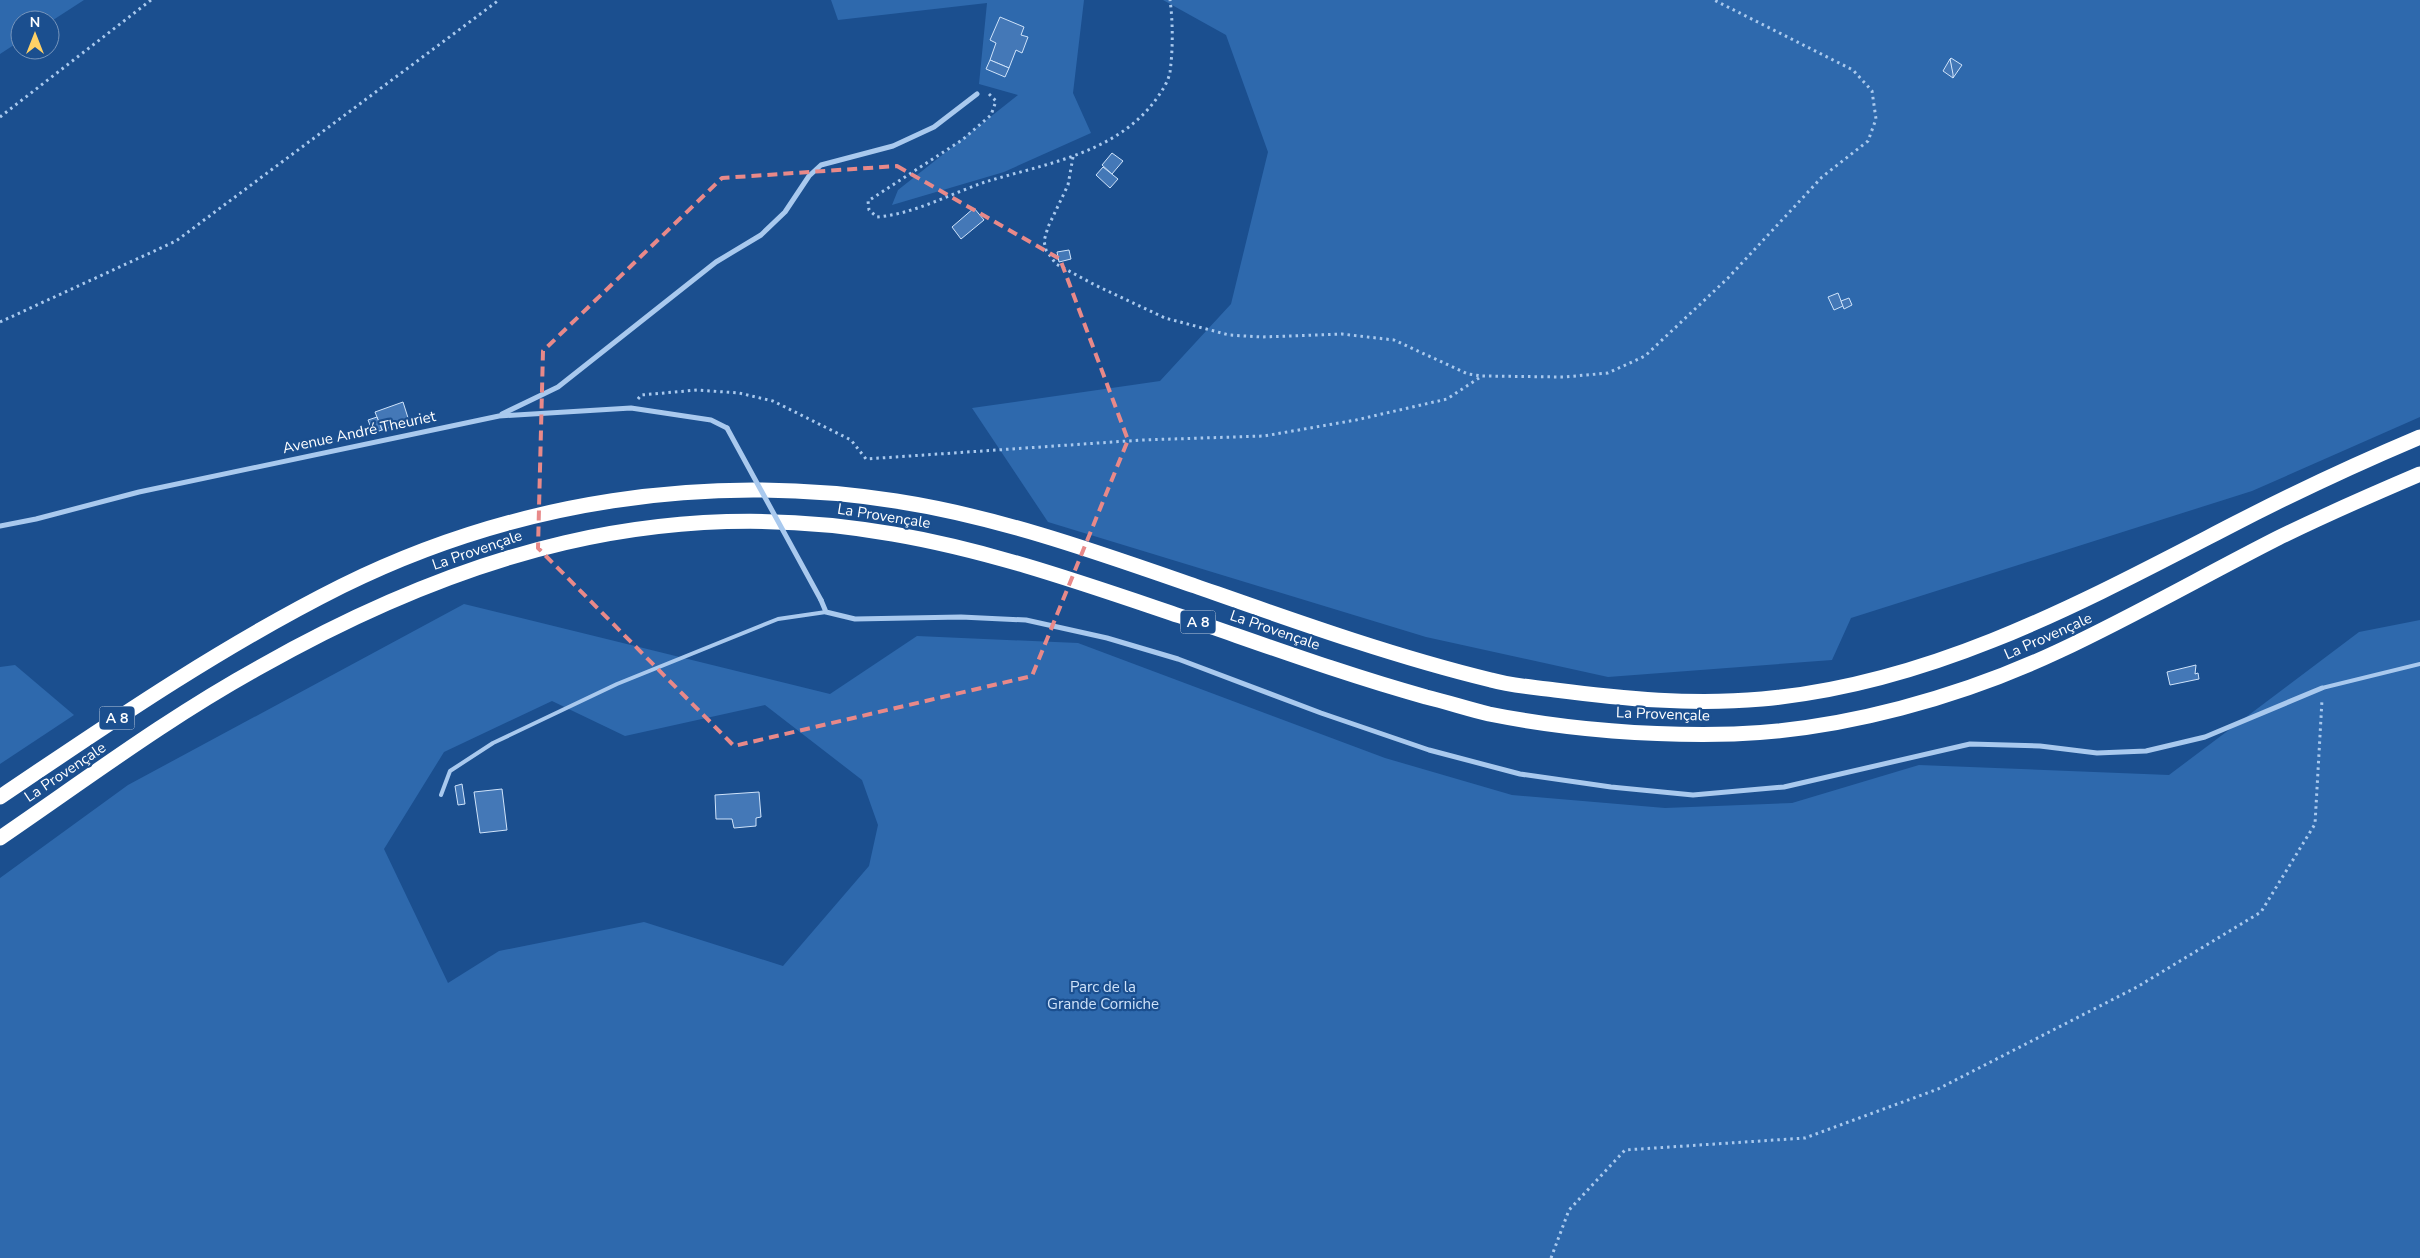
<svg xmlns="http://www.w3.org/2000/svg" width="2420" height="1258" viewBox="0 0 2420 1258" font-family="'Nunito Sans',sans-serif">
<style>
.green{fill:#2e69ad;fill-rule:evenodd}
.building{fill:#4478b7;stroke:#cfe3fa}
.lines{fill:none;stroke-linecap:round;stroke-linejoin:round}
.path{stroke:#a9c9ee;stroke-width:3;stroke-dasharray:2.5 4;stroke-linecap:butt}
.lane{stroke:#a9c9ee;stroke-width:4}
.street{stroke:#a9c9ee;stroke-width:5}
.highway{stroke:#fff;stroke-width:15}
.street-bridge{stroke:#a9c9ee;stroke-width:5}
.marked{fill:none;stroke:#e88989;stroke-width:4;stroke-dasharray:10 6;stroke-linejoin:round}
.labels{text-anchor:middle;stroke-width:4.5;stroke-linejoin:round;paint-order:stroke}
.shield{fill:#1b4f8f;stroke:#bbcadd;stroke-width:1}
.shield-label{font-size:14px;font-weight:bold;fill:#fff}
.street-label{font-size:15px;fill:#fff;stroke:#1b4f8f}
.park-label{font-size:15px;fill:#cfe3fa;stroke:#1b4f8f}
</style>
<rect width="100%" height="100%" fill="#1b4f8f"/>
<g class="green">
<path d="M0,0H84L50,22V20H20V41L0,54Z"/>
<path d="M831,0H1084L1073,93L1091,133L1004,172L892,205L898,190L1018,95L979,84L987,3L838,20Z"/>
<path d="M1163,0H2420V417L2252,491L1851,618L1832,660L1608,677L1426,637L1048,522L972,408L1160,381L1231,304L1268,152L1226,35Z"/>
<path d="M464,604L830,694L917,636L1078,643L1385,758L1512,795L1665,808L1792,803L1919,765L2169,775L2359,632L2420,620V1258H0V878L128,785ZM552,701L625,736L765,705L862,780L878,825L869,866L783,966L644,922L499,951L448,983L384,849L444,752Z"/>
<path d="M15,665L74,715L0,764V667Z"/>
</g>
<g class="building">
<path d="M1000,17L1024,27L1021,35L1028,37L1022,53L1016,50L1009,68L990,60L996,43L990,40Z"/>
<path d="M1951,58L1962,65L1953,78L1950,59Z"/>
<path d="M1950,59L1953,74V78L1943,71Z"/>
<path d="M990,60L1009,68L1005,77L986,69Z"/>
<path d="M1112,153L1123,161L1112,174L1102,165Z"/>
<path d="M1103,167L1118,179L1110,188L1096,175Z"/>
<path d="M974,208L984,220L961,239L952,227Z"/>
<path d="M1069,250L1071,259L1059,262L1057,252Z"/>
<path d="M1838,293L1843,306L1834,310L1828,297Z"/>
<path d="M1849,298L1852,305L1844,309L1841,301Z"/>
<path d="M403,402L409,421L382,430L375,412Z"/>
<path d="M377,417L382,430L373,433L368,420Z"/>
<path d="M2196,665L2195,674L2198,673L2199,679L2170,685L2167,672Z"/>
<path d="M462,784L465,804L458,805L455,786Z"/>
<path d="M502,789L507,830L480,833L474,792Z"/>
<path d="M759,792L761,817L756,818V826L734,828L732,819H716L715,795Z"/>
</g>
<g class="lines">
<g class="path">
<path d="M989,94L996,101L991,115L962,140L868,201L869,210L877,217C914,214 950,194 985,182C1044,164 1114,154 1154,102C1160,94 1168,83 1170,72C1173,50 1173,22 1170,0"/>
<path d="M0,117L151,0"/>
<path d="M1073,157L1068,185L1048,227L1044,241L1046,250L1056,264L1095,285L1165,318L1229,335L1262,337L1342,334L1394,340L1468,374L1482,376"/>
<path d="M0,322L176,241L499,0"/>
<path d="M638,399L641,395L697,390L739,393L773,401L851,440L866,459L1142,440L1264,436L1356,420L1447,399L1482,376L1564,377L1608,373L1645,356L1728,278L1822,177L1868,141L1876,119L1872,91L1853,70L1714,0"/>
<path d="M1551,1258L1569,1210L1625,1150L1805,1138L1938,1089L2137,987L2261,912L2315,824L2322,700"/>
</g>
<g class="lane">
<path d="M2322,688L2420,664"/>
<path d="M441,795L450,771L493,743L617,684L778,619L826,612"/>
</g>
<g class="street">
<path d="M502,414L558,387L716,262L761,235L785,212L809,176L821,165L893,146L934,127L977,94"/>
<path d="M0,526L36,519L139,492L499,416L631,408L711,420L727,428"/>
<path d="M821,600L826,612L855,619L961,617L1026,620L1107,638L1178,659L1321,713L1429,750L1520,774L1611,787L1693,795L1784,787L1970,744L2040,746L2097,753L2146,751L2205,737L2322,688"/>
</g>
<g class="highway">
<path d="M0,797C111,722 222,646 342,586C514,501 707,472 896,501C999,517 1097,552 1195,586C1292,620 1392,656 1491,680C1512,686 1534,687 1555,690C1624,699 1693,705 1762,699C1933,684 2083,602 2232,525C2294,493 2356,464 2420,437"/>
<path d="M0,838C85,780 169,717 260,667C460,554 662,493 893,534C992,551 1085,584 1180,616C1262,644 1343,674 1426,697C1447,702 1468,709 1489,714C1569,730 1652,736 1734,734C1843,730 1961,697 2059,651C2134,616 2205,575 2278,538C2325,515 2373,494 2420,474"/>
</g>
<path class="street-bridge" d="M727,428L821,600"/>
</g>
<path class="marked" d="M897,166L1060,259L1128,440L1032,676L734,746L538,548L543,351L722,178Z"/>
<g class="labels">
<g class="shield">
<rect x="1180.5" y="610.5" width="35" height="23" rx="4"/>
<rect x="99.5" y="706.5" width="35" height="23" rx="4"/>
</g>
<g class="shield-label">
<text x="1198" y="627">A 8</text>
<text x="117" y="723">A 8</text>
</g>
<g class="street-label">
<text transform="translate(359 432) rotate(-12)" y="5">Avenue André Theuriet</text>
<text transform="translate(884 516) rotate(9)" y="5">La Provençale</text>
<text transform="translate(477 550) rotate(-19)" y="5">La Provençale</text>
<text transform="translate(1275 630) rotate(19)" y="5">La Provençale</text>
<text transform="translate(2048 636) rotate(-24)" y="5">La Provençale</text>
<text transform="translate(1663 714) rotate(2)" y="5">La Provençale</text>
<text transform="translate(65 772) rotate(-34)" y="5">La Provençale</text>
</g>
<g class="park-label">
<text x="1103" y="992">Parc de la<tspan x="1103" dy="17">Grande Corniche</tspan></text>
</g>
</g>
<g transform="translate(35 35)"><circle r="24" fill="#1b4f8f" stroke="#7695bc"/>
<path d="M0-4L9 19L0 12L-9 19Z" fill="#ffd166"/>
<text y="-8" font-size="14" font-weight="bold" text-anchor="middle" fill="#ffffff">N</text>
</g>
</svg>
